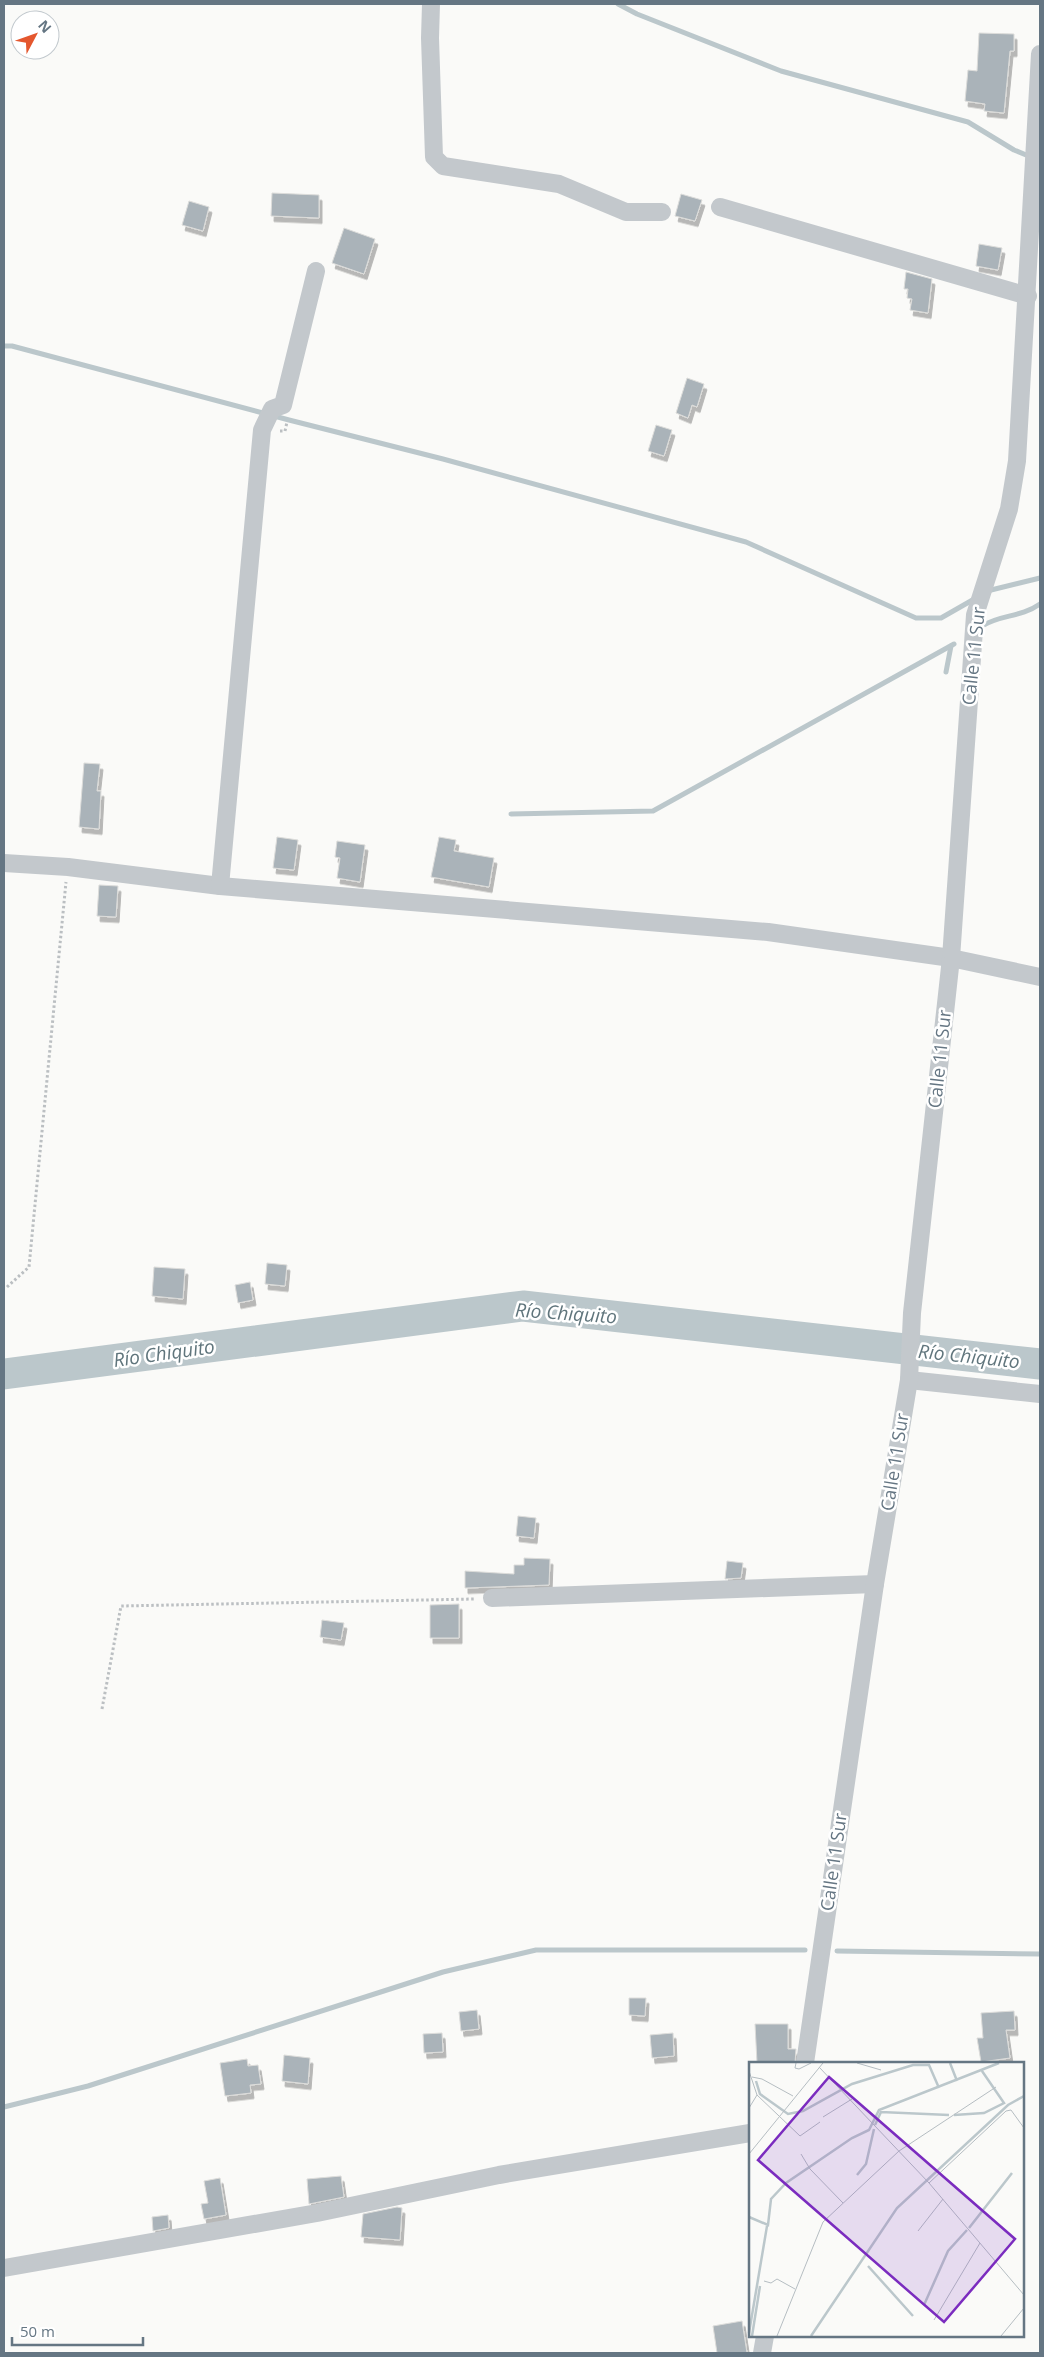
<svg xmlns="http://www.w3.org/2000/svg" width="1044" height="2357" viewBox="0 0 1044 2357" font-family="'Open Sans',sans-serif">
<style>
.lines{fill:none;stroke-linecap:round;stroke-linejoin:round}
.stream{stroke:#bbc7cb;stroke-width:5}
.river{stroke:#bbc7cb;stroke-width:31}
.building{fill:#aab3b9;stroke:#dcdcda;filter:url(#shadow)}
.path{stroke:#bbbfc2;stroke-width:3;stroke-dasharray:2.5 2.5;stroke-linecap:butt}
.minor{stroke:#c3c8cc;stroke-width:18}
.labels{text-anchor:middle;stroke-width:5;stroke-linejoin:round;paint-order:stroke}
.street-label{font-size:18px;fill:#657683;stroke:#fff}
.water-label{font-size:19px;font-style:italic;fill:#60757c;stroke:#fff}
.inset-river{fill:none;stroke:#bbc7cb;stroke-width:2.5}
.inset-road{fill:none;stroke:#b5bdc2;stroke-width:1}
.view{fill:#7b2cbf;fill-opacity:0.15;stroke:#7b2cbf;stroke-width:2.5}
.inset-edge{fill:none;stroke:#657683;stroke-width:2.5}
</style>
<defs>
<filter id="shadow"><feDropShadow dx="3" dy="5.5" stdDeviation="0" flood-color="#0004"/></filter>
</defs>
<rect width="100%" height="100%" fill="#fafaf8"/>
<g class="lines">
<g class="stream">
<path d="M618,4L637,14L781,71L968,122L1014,150L1031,157"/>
<path d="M4,346H12L289,420L443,459L746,542L916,618H941L976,598"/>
<path d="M987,591L1040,578"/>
<path d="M982,626C1001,614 1020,618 1040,604"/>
<path d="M946,672L951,646"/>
<path d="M511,814L653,811L954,644"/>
<path d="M837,1951L1040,1954"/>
<path d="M4,2107L88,2086L443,1972L536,1950H805"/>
</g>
<path class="river" d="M4,1374L523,1306L1040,1364"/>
</g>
<g class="building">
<path d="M979,33L1014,34V51H1010L1004,113L984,111L985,104L965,101L968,70L977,71Z"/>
<path d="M272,193L319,195V218L271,216Z"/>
<path d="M681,194L702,200L695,221L675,216Z"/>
<path d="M189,201L209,207L203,231L182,225Z"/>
<path d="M344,228L375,239L364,274L332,263Z"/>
<path d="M979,244L1002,248L998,270L976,266Z"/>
<path d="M906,272L932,279L928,313L910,310L912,299L907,298L908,289H904Z"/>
<path d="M687,378L704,384L697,407L692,405L688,418L676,413Z"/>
<path d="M656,425L672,430L664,456L648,451Z"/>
<path d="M84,763L100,764L97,791H101L99,829L79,827Z"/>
<path d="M277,837L298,840L294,870L273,868Z"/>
<path d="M439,837L456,840L454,851L494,858L489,887L431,877Z"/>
<path d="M337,841L365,845L360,882L337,878L340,858L335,857Z"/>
<path d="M99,885L118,886L116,917L97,916Z"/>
<path d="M267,1263L287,1265L285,1286L265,1284Z"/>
<path d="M154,1267L185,1269L183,1299L152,1296Z"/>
<path d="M250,1282L253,1300L238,1303L235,1285Z"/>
<path d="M518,1516L536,1518L534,1538L516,1536Z"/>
<path d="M524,1558L550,1559L549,1585L465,1588V1571L514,1574V1565H524Z"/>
<path d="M727,1561L743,1563L741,1578L725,1579Z"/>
<path d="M459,1604V1638H430V1605Z"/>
<path d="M322,1620L344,1623L341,1640L320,1637Z"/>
<path d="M629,1998H646L645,2016L629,2015Z"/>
<path d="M477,2010L479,2029L461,2031L459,2012Z"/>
<path d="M1014,2011L1015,2030H1006L1010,2058L981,2062L977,2038H983L981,2013Z"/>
<path d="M755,2024H788V2049H796L795,2063H757Z"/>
<path d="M442,2033L443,2052L424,2053L423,2034Z"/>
<path d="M673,2033L674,2056L652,2058L650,2035Z"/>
<path d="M284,2055L310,2058L308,2084L282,2081Z"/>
<path d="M247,2059L248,2066L258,2065L261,2084L250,2085L251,2093L225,2096L220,2063Z"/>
<path d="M341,2176L344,2197L309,2204L307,2179Z"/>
<path d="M220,2178L226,2215L204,2219L201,2204L208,2203L204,2181Z"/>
<path d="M397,2207L402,2208L400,2240L361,2237L363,2214Z"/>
<path d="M168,2215L169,2228L153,2231L152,2217Z"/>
<path d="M742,2321L747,2353H717L713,2326Z"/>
</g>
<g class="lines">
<g class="path">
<path d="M280,431H285L287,422"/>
<path d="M7,1287L29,1267L66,882"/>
<path d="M102,1709L121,1606L475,1599"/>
</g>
<g class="minor">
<path d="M431,4L430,38L434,157L443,166L559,184L626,212H662"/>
<path d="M720,207L1028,296"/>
<path d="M4,863L68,867L220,886L768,932L951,958L1040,977"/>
<path d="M220,886L262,430L272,409L283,405L316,271"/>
<path d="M909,1380L1040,1394"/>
<path d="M492,1598L875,1584"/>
<path d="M805,2063L875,1584L909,1380L912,1313L951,958L975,615L1009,509L1017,461L1040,54"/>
<path d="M4,2268L317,2213L499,2175L750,2133"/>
<path d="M762,2353L765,2336"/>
</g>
</g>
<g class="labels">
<g class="street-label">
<text transform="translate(974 656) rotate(-84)" y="6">Calle 11 Sur</text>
<text transform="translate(940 1059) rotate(-84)" y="6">Calle 11 Sur</text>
<text transform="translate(895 1462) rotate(-81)" y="6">Calle 11 Sur</text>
<text transform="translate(834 1862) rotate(-82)" y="6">Calle 11 Sur</text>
</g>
<g class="water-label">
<text transform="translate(566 1313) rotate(4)" y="7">Río Chiquito</text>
<text transform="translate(164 1353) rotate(-8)" y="7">Río Chiquito</text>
<text transform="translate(969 1356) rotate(6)" y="7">Río Chiquito</text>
</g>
</g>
<g transform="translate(749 2062)">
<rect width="275" height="275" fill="#fafaf8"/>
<path class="inset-river" d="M201,1L208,19M7,19L11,32L39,52L54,49L103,22L164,3H180L190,26M205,53L235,51L255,41L233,9M126,63L132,50L200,53M108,113L117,102L125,67M0,155L19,163L22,137L37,121L103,76L120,68L130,48L250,1M220,166L263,111M119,204L164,254M175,243L199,189L218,168M0,271L18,164M3,274L11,224M62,274L148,146L259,43L275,34"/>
<path class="inset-road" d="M47,1L46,6L50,7L62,1M108,1L132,8M70,5L180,121L275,233M0,9L8,33L51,74L71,60M3,15L13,17L44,34M0,46L8,33M74,55L103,37M0,92L74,1M52,92L61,107L94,141M180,121L257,49L262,48L275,66M169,169L194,137M15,219L22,221L28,217L46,227M185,258L231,181M28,274L74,160L150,89L247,25M252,274L275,246"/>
<path class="view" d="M80,15L266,177L195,260L9,98Z"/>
<rect width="275" height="275" class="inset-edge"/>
</g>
<rect width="1044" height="2357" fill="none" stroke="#657683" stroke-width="10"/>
<g transform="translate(35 35) rotate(49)"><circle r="24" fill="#ffffff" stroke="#c1c8cd"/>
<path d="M0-4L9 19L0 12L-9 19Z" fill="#e4572e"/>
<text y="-8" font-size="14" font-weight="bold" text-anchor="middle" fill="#657683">N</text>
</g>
<path d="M12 2337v8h131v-8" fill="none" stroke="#657683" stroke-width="2.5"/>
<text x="20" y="2337" font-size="15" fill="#657683" stroke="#ffffff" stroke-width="4" paint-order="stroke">50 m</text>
</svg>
